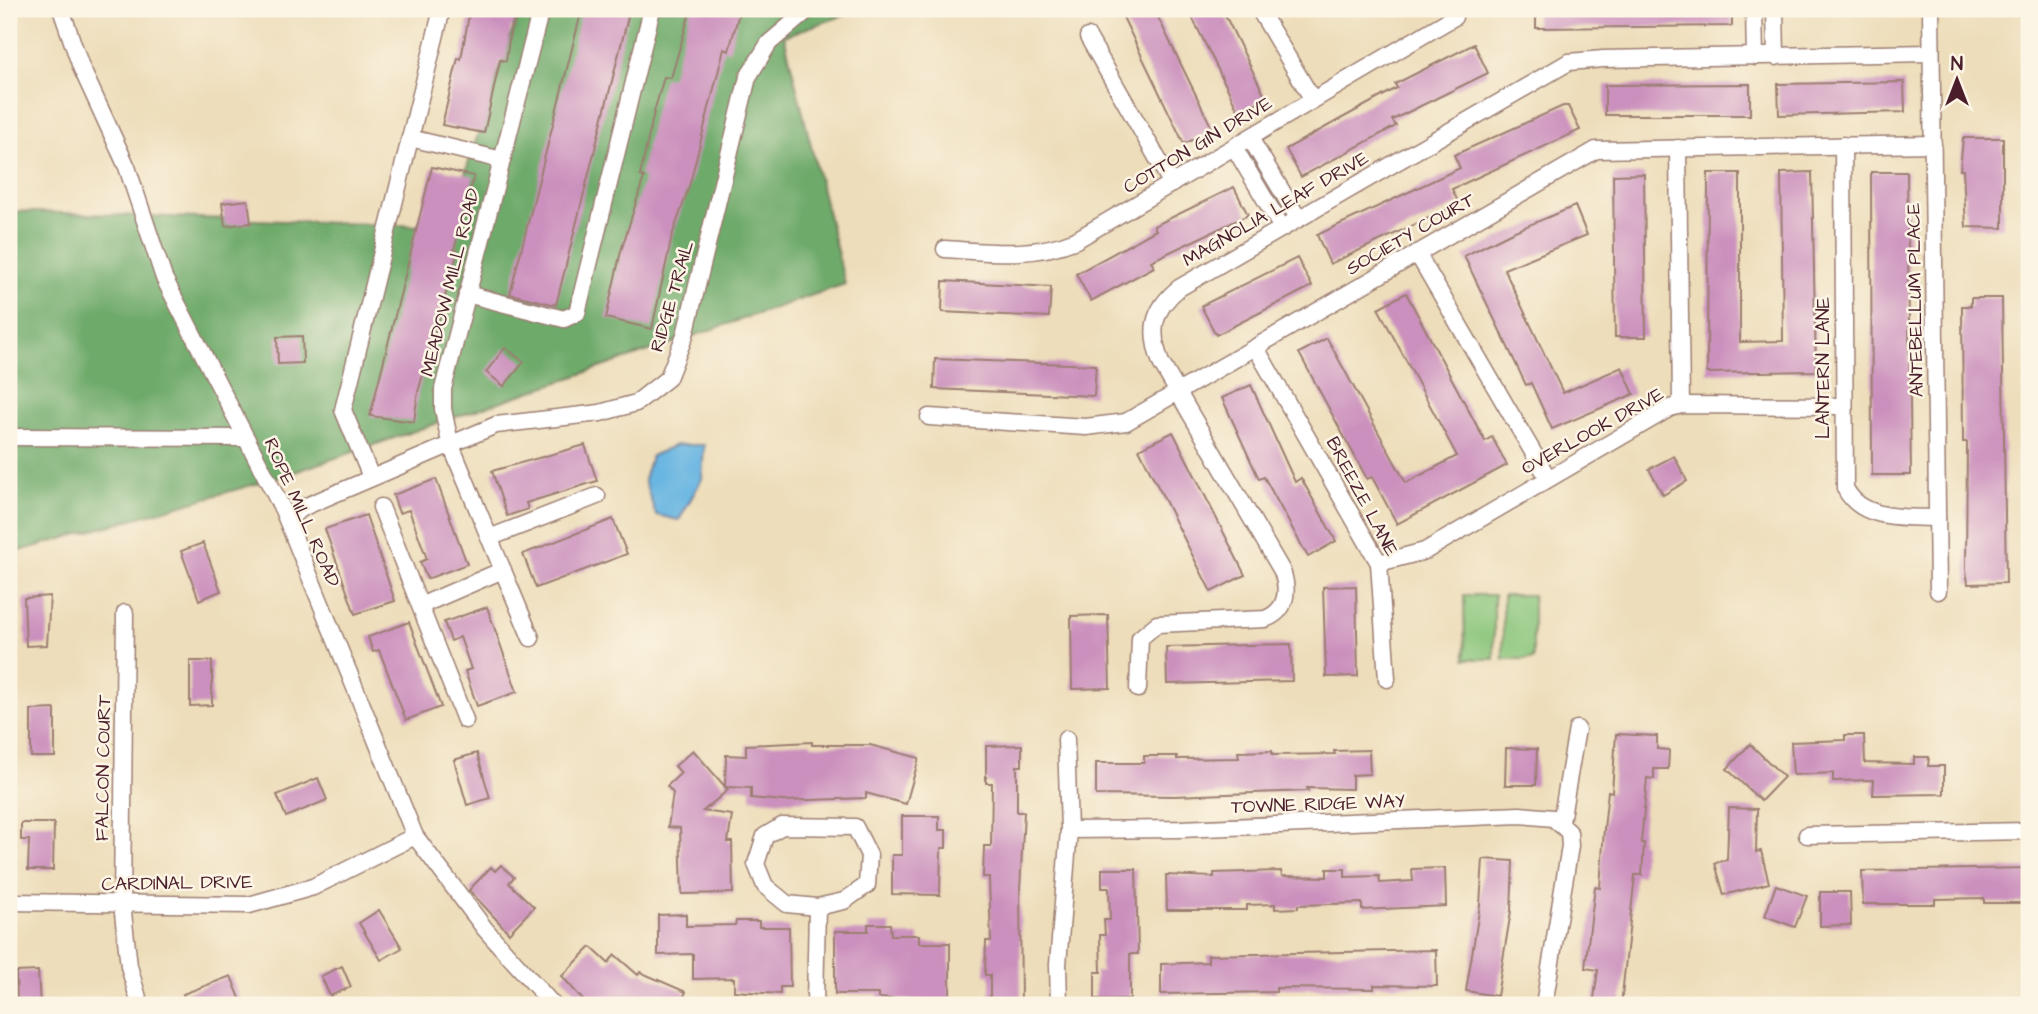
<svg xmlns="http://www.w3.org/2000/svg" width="2038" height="1014" viewBox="0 0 2038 1014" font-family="'Architects Daughter',sans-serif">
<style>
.green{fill:#89c57a;stroke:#6a7252;stroke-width:2}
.forest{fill:#6eaa6a;stroke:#5c644a;stroke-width:2}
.water{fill:#69b6e2;stroke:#5a6a86;stroke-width:2}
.building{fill:#cb90bd}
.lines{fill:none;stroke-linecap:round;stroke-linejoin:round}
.minor-casing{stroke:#9c7e72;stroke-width:19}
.minor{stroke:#fff;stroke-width:16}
.labels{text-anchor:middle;stroke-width:5;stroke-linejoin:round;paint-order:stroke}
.street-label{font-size:19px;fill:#4a1f2b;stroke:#fcf5e5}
</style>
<rect width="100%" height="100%" fill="#fcf5e5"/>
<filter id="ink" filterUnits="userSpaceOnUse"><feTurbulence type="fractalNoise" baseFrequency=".0143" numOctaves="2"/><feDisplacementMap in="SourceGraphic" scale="14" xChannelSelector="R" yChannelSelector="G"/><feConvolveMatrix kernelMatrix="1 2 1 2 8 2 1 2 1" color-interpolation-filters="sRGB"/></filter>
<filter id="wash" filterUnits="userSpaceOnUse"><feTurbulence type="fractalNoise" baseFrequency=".00686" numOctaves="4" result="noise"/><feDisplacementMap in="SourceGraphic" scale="28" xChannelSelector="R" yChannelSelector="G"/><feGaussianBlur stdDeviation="1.57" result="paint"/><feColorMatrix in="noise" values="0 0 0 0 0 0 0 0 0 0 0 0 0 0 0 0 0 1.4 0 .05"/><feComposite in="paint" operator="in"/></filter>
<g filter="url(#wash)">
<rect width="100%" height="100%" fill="#edddba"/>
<g class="green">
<path d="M1464,595H1494V659H1465Z"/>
<rect x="1503" y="595" width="30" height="64"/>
</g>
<path class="forest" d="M520,9H862L784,36L845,284L277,478L9,554V211L447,227Z"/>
<path class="water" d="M676,445H704L702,479L679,520L656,515L644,480L651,456Z"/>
<g id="blocks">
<g class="building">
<path d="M470,9H518L513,27L511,26L506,61L500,60L484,133L442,125L458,58L461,59Z"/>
<path d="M582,9H630L556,305L510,294Z"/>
<path d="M691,9H740L729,51L724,49L689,187L672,236L652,329L606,318L621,251L644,177L640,176L654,112L664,77L671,78Z"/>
<path d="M1135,9H1154L1213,130L1184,144L1122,15Z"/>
<path d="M1188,9H1222L1266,98L1239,112Z"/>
<path d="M1536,9H1732V26L1536,28Z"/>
<path d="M1474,44L1488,73L1392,120L1396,126L1301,177L1286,149L1397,88L1395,84Z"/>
<path d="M1904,82L1905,112L1779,115L1778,84Z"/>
<path d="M1750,84V115H1605V85Z"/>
<path d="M1563,106H1568L1580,130L1452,189L1459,204L1330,264L1317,235L1460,168L1454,155Z"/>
<path d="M1963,138H2003V228L1966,227L1963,170H1960Z"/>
<path d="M432,167L474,176L454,250L458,251L418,392L414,422L370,416Z"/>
<path d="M1812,172L1816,371L1707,373L1708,173H1740V342L1783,341L1781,173Z"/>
<path d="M1871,172H1907L1911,475H1872Z"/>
<path d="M1644,174L1646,337H1615L1613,175Z"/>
<path d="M1234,187L1248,215L1151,261L1154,267L1091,301L1076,274L1156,230L1154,226Z"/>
<path d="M248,200L251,223L225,226L222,203Z"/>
<path d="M1575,206L1587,235L1504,269L1563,393L1622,367L1634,394L1552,429L1531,383L1526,385L1464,256L1510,233Z"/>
<path d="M1297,258L1312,286L1216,335L1201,306Z"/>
<path d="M943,281L1051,287L1049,317L942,312Z"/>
<path d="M1406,293L1485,441L1492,437L1507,465L1397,524L1372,477L1367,479L1299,353L1327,338L1406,483L1457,456L1378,308Z"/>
<path d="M1971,298H2002L2006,583L1968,584L1966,569L1967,442H1963L1962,306H1971Z"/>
<path d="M302,336L303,363L278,364L277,337Z"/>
<path d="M505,348L524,362L504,386L486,372Z"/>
<path d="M935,359L1096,365L1094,396L934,389Z"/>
<path d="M1251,385L1295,482L1301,478L1336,541L1308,557L1264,477L1259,479L1222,398Z"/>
<path d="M1173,432L1245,575L1211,592L1139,449Z"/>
<path d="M585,445L597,481L526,503L528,509L507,516L492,471Z"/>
<path d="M1674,456L1687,481L1663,495L1649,469Z"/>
<path d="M436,479L467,564L427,579L420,562L427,559L409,510L399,513L393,495Z"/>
<path d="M366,515L395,601L355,614L325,529Z"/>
<path d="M613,519L627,554L536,588L523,554Z"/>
<path d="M203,543L221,591L199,600L181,551Z"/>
<path d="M1356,586L1358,676L1326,677L1323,587Z"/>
<path d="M50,596L47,645L26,646L24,598Z"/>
<path d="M487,607L517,692L477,706L465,671L471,669L460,637L451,641L444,622Z"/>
<path d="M1108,615L1110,688L1072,689L1071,616Z"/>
<path d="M409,622L441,707L406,720L379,650L373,652L368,637Z"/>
<path d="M1291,644L1292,681L1167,684L1166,647Z"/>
<path d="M190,661H212V705L190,706Z"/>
<path d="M55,709V757H31V710Z"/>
<path d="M1616,734L1657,736V749L1669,750L1668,769H1654V779L1647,778L1641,843H1644L1642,875H1635L1621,1005H1593L1598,970L1585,968L1595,887L1600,888L1604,829L1608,791L1612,792Z"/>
<path d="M1845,735H1864L1865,763L1914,764V757H1929L1928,766H1944V794L1873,795L1874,780L1833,781V773L1793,775L1791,742L1845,740Z"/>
<path d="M812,742V745H870L919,758L906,804L866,793V798L783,801L751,798V788L725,787L726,755L746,756V745Z"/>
<path d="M1750,744L1784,777L1761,801L1727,769Z"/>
<path d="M1022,745V766H1017V812H1024L1020,890L1021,1005H990V975H985L986,941H991L989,877H983L984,846H991L992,783H986V746Z"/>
<path d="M1506,748L1537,749L1536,785H1505Z"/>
<path d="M693,750L728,790L703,811L732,815L728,842H732L733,893L682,894L680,828L668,827L673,793L667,786L681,773L675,766Z"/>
<path d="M1369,750L1370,774L1352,775V789L1307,788L1308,791L1174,796L1096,795V763H1144V756H1177V759L1239,758L1238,752L1272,751V755L1335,754L1334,751Z"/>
<path d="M477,753L490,798L467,805L454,760Z"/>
<path d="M318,778L327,800L286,817L277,795Z"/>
<path d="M1729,808L1757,809L1756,852L1761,851L1769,883L1724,895L1715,863L1727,860Z"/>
<path d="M902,816H939V830H946V848H941L940,895L892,894V855H902Z"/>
<path d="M21,823H54L53,870H28L29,840H21Z"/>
<path d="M1483,859L1513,861L1511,911L1497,996L1466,991L1480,905Z"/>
<path d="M501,865L514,877L509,883L534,907L509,933L469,890L491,867L495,871Z"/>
<path d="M1445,868L1446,906L1362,910V903L1298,905V908L1275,909V904L1247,905V910H1167L1166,875L1214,877V873L1281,871L1282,876L1327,877V869H1345V877L1379,876L1380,883L1413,881L1412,869Z"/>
<path d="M2029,868V903H1984V898L1935,899V904H1863L1862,871Z"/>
<path d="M1102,869H1136L1138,954H1130V999H1095V972H1101L1100,935H1105L1104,920H1110L1109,888H1102Z"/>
<path d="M1776,885L1807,896L1795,927L1765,916Z"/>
<path d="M1820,892H1850L1851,925L1820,926Z"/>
<path d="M379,910L402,948L381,960L359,923Z"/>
<path d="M686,914V926L735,925L736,921H759V927H789L790,987H780V994L734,991V978L693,979V954L658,955V915Z"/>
<path d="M868,924H890L891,935H919V943H950V1001L906,1000L878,998V994H835V931H868Z"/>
<path d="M591,947L608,963L615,955L638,975L640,972L686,992L680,1005H587L562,976Z"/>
<path d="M1436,950L1437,986L1374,985V989L1276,988V992L1161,994V964L1208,962V955Z"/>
<path d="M342,966L351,987L330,996L321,976Z"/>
<path d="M38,971L40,1005H17L16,972Z"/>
<path d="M231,976L241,1001L230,1005H187L183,994Z"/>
</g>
</g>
</g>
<g filter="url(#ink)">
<use href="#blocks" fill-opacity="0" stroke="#9c7e72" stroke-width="2"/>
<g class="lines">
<g class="minor-casing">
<g id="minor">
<path d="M61,9L81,67L127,167L164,278L283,510L415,836L485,929L553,1005"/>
<path d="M1259,9L1313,100"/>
<path d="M1754,9L1755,57"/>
<path d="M1775,9L1776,57"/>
<path d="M1931,9L1938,591"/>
<path d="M1088,37L1172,184"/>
<path d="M410,138L502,160"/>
<path d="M1250,138L1298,218"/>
<path d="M1843,145L1845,488C1861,521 1906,517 1937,518"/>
<path d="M1234,147L1282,228"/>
<path d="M1678,148L1681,405"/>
<path d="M945,249C991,252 1032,258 1076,240L1454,17"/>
<path d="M1417,253L1548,478"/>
<path d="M467,294L564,319L577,313L652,9"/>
<path d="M1256,348L1379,563L1387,679"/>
<path d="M929,417L1086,427L1126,422L1596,150L1933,144"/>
<path d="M9,437L246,438"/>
<path d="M371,477L343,410L442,9"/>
<path d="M381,507L465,720"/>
<path d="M287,519L304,507L496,425L600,413L636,403L668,378L685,335L748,77L769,43L809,9"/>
<path d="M489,538L597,496"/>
<path d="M1379,563L1425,551L1670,408L1681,405L1843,406"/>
<path d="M422,605L503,570"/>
<path d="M125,613L122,904L129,966L140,1005"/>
<path d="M531,638L450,443L443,409V389L541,9"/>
<path d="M1138,689L1140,638L1157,624L1265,619C1287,611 1289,591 1282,571L1161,363C1149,331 1152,310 1179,288L1569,62L1603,59L1931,53"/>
<path d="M1066,739L1069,830"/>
<path d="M1561,822L1577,729"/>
<path d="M782,826L855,827L869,855L867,885L844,901L817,907L787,904L765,886L756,864L765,836Z"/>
<path d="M1807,835L2029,831"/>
<path d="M9,902L249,905L313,887L415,836"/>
<path d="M815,1005L817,907"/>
<path d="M1059,1005L1058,964L1069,830L1180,829L1520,815L1553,818L1569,832L1570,846L1544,1005"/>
</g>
</g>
<use href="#minor" class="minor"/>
</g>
</g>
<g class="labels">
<g class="street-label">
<text transform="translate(1197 144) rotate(-31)" y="7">COTTON GIN DRIVE</text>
<text transform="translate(1275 208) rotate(-30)" y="7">MAGNOLIA LEAF DRIVE</text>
<text transform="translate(1410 233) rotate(-30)" y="7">SOCIETY COURT</text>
<text transform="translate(449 282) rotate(-76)" y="7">MEADOW MILL ROAD</text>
<text transform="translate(671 296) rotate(-74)" y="7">RIDGE TRAIL</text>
<text transform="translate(1914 300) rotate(-91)" y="7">ANTEBELLUM PLACE</text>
<text transform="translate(1822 368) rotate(-90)" y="7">LANTERN LANE</text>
<text transform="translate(1592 430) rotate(-29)" y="7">OVERLOOK DRIVE</text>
<text transform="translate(1363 496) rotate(62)" y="7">BREEZE LANE</text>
<text transform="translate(303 512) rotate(66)" y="7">ROPE MILL ROAD</text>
<text transform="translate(102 768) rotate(-89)" y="7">FALCON COURT</text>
<text transform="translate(1318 803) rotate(-2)" y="7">TOWNE RIDGE WAY</text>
<text transform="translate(177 882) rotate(-1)" y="7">CARDINAL DRIVE</text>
</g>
</g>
<rect width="2038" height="1014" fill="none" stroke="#fcf5e5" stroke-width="35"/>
<g transform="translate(1957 80)" stroke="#fcf5e5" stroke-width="5" paint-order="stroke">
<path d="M0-5L12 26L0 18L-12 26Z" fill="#4a1f2b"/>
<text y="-10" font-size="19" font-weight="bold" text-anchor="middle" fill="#4a1f2b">N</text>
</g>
</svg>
